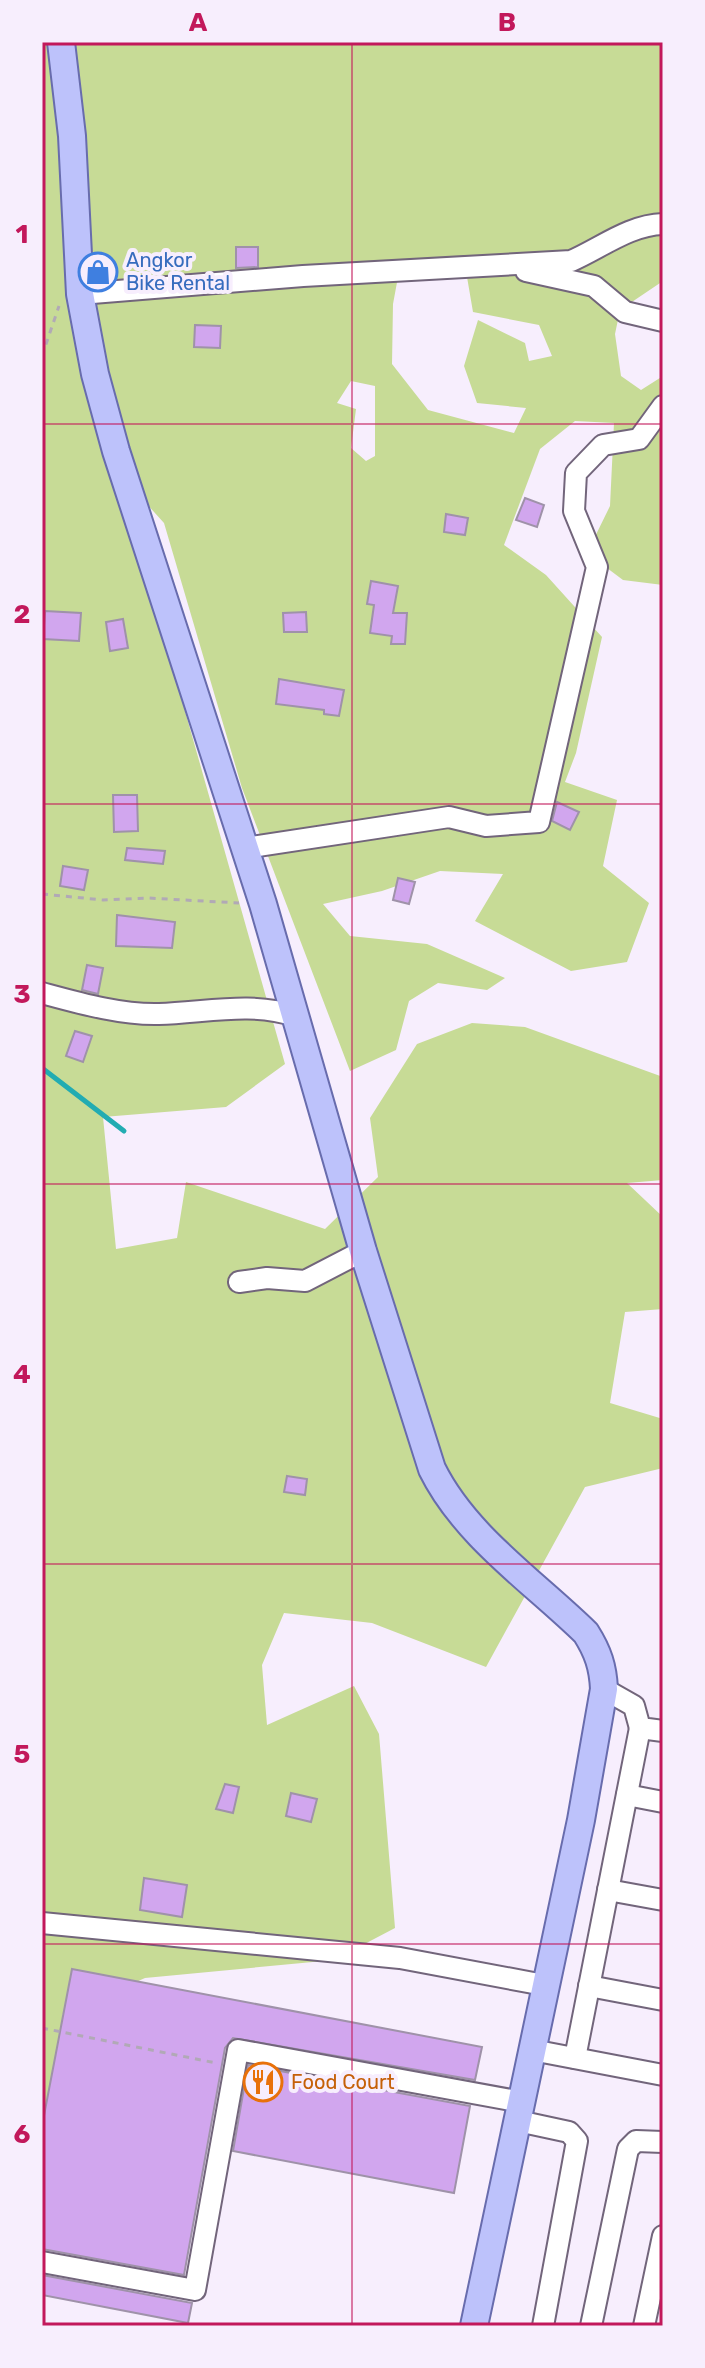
<svg xmlns="http://www.w3.org/2000/svg" width="705" height="2368" viewBox="0 0 705 2368" font-family="Rubik,sans-serif">
<style>
.green{fill:#c7db96;fill-rule:evenodd}
.lines{fill:none;stroke-linecap:round;stroke-linejoin:round}
.stream{stroke:#22acb2;stroke-width:5}
.building{fill:#d1a6ee;stroke:#9f92a9;stroke-width:2}
.minor-casing{stroke:#72657b;stroke-width:24}
.major-casing{stroke:#686cad;stroke-width:30}
.path{stroke:#b1a9b6;stroke-width:3;stroke-dasharray:6 6;stroke-linecap:butt}
.minor{stroke:#fff;stroke-width:20}
.major{stroke:#bdc2fb;stroke-width:26}
.grid{fill:none;stroke:#c2185b;stroke-width:2;stroke-opacity:0.55}
.labels{text-anchor:middle;stroke-width:8;stroke-linejoin:round;paint-order:stroke}
.shop-label{font-size:20px;fill:#366cbe;stroke:#f7eefd;text-anchor:start}
.food-label{font-size:20px;fill:#c56008;stroke:#f7eefd;text-anchor:start}
.neatline{fill:none;stroke:#c2185b;stroke-width:3}
.grid-label{font-size:26px;text-anchor:middle;font-weight:bold;fill:#c2185b}
</style>
<rect width="100%" height="100%" fill="#f7eefd"/>
<path class="green" d="M42,42H663V281L620,310L615,334L621,376L641,390L663,376V585L623,580L587,553L610,506L614,423L575,421L540,449L504,545L546,575L602,637L576,753L565,782L617,800L603,866L649,903L627,962L571,971L475,921L503,874L440,871L382,891L323,904L350,936L427,944L505,978L487,990L438,983L409,1001L396,1050L350,1071L242,788L164,523L117,471L285,1064L226,1107L103,1117L116,1249L177,1238L186,1182L325,1229L378,1177L370,1118L417,1044L472,1023L525,1027L663,1077V1180L627,1183L663,1217V1309L625,1312L610,1403L663,1419V1468L585,1487L486,1667L372,1623L284,1613L262,1665L267,1725L354,1686L379,1734L395,1928L334,1960L145,1978L62,2015L158,2104L42,2223ZM398,277H467L473,312L539,325L552,356L529,361L525,343L478,320L464,366L477,403L526,408L514,433L428,410L392,364L393,304ZM351,381L375,386V456L366,461L351,448L356,409L337,403Z"/>
<g class="lines">
<path class="stream" d="M42,1068L124,1131"/>
</g>
<g class="building">
<path d="M236,247H258V267L236,268Z"/>
<path d="M195,325L221,326L220,348L194,347Z"/>
<path d="M525,498L544,505L537,527L516,520Z"/>
<path d="M446,514L468,518L465,535L444,532Z"/>
<path d="M371,581L398,586L393,613H407L405,644H391L392,636L370,633L374,605L367,604Z"/>
<path d="M45,611L81,613L79,641L43,639Z"/>
<path d="M306,612L307,632H284L283,613Z"/>
<path d="M123,619L128,648L110,651L106,622Z"/>
<path d="M279,679L344,690L339,716L324,714V710L276,704Z"/>
<path d="M113,795H137L138,831L114,832Z"/>
<path d="M557,802L579,812L570,830L552,821Z"/>
<path d="M127,848L165,851L163,864L125,860Z"/>
<path d="M63,866L88,870L84,890L60,886Z"/>
<path d="M398,878L415,882L409,904L393,900Z"/>
<path d="M117,915L175,922L172,948L116,946Z"/>
<path d="M87,965L103,968L98,994L82,990Z"/>
<path d="M75,1031L92,1036L83,1062L66,1056Z"/>
<path d="M287,1476L307,1479L305,1495L284,1492Z"/>
<path d="M225,1784L239,1787L233,1813L216,1809Z"/>
<path d="M291,1793L317,1799L311,1822L286,1816Z"/>
<path d="M144,1878L187,1885L182,1917L140,1910Z"/>
<path d="M72,1969L482,2047L475,2080L233,2038L225,2048L184,2275L42,2249V2126Z"/>
<path d="M248,2065L470,2106L454,2193L233,2151Z"/>
<path d="M42,2275L192,2303L188,2323L42,2295Z"/>
</g>
<g class="lines">
<g class="minor-casing">
<g id="minor">
<path d="M526,271L594,286L625,312L663,321"/>
<path d="M80,294L303,276L571,261C601,248 629,225 663,224"/>
<path d="M245,848L449,817L486,826L539,822L597,567L574,511L576,473L603,445L639,439L663,406"/>
<path d="M42,993C79,1003 121,1015 159,1014C204,1013 251,1001 295,1016"/>
<path d="M239,1282L267,1278L305,1281L363,1251"/>
<path d="M604,1689L634,1706L640,1728L663,1731"/>
<path d="M627,1795L663,1802"/>
<path d="M608,1890L663,1900"/>
<path d="M42,1923L400,1958L544,1985"/>
<path d="M589,1986L663,2000"/>
<path d="M532,2050L663,2075"/>
<path d="M575,2058L640,1728"/>
<path d="M518,2121L569,2132L577,2141L543,2326"/>
<path d="M42,2262L195,2290L238,2050L522,2102"/>
<path d="M591,2326L628,2149L636,2141L663,2142"/>
<path d="M644,2326L663,2236"/>
</g>
</g>
<g class="major-casing">
<path id="major" d="M61,42L72,136L80,294L95,374L116,451L263,904L363,1251L432,1469C465,1536 534,1582 586,1633C598,1652 603,1667 604,1689L581,1820L474,2326"/>
</g>
<g class="path">
<path d="M42,356L59,306"/>
<path d="M42,894L103,900L148,898L239,903"/>
<path d="M42,2028L216,2063"/>
</g>
<use href="#minor" class="minor"/>
<use href="#major" class="major"/>
</g>
<path class="grid" d="M352,42V2326M42,424H663M42,804H663M42,1184H663M42,1564H663M42,1944H663"/>
<defs>
<g id="shop-ring" transform="scale(2)"><circle r="9.5" fill="#f7eefd" stroke="#3f7fe0" stroke-width="1.5"/><path d="M-5-2.5h2.3a2.7 3.5 0 0 1 5.4 0H5L5.5 6h-11ZM-1.5-2.5h3a1.5 2.3 0 0 0-3 0Z" fill="#3f7fe0"/></g>
<g id="restaurant-ring" transform="scale(2)"><circle r="9.5" fill="#f7eefd" stroke="#e8710a" stroke-width="1.5"/><path d="M-5-6h1v4h1v-4h1v4h1v-4h1v5L-1.5 .5V6h-2V.5L-5-1ZM5-6V6H3V1.5H1.5Q1.5-4 5-6Z" fill="#e8710a"/></g>
</defs>
<g fill-rule="evenodd">
<use href="#shop-ring" x="98" y="272"/>
<use href="#restaurant-ring" x="263" y="2082"/>
</g>
<g class="labels">
<g class="shop-label">
<text x="126" y="267">Angkor<tspan x="126" dy="23">Bike Rental</tspan></text>
</g>
<g class="food-label">
<text x="291" y="2089">Food Court</text>
</g>
</g>
<rect width="705" height="2368" fill="none" stroke="#f7eefd" stroke-width="88"/>
<rect x="44" y="44" width="617" height="2280" class="neatline"/>
<g class="grid-label">
<text x="198" y="31">A</text>
<text x="507" y="31">B</text>
<text x="22" y="243">1</text>
<text x="22" y="623">2</text>
<text x="22" y="1003">3</text>
<text x="22" y="1383">4</text>
<text x="22" y="1763">5</text>
<text x="22" y="2143">6</text>
</g>
</svg>
